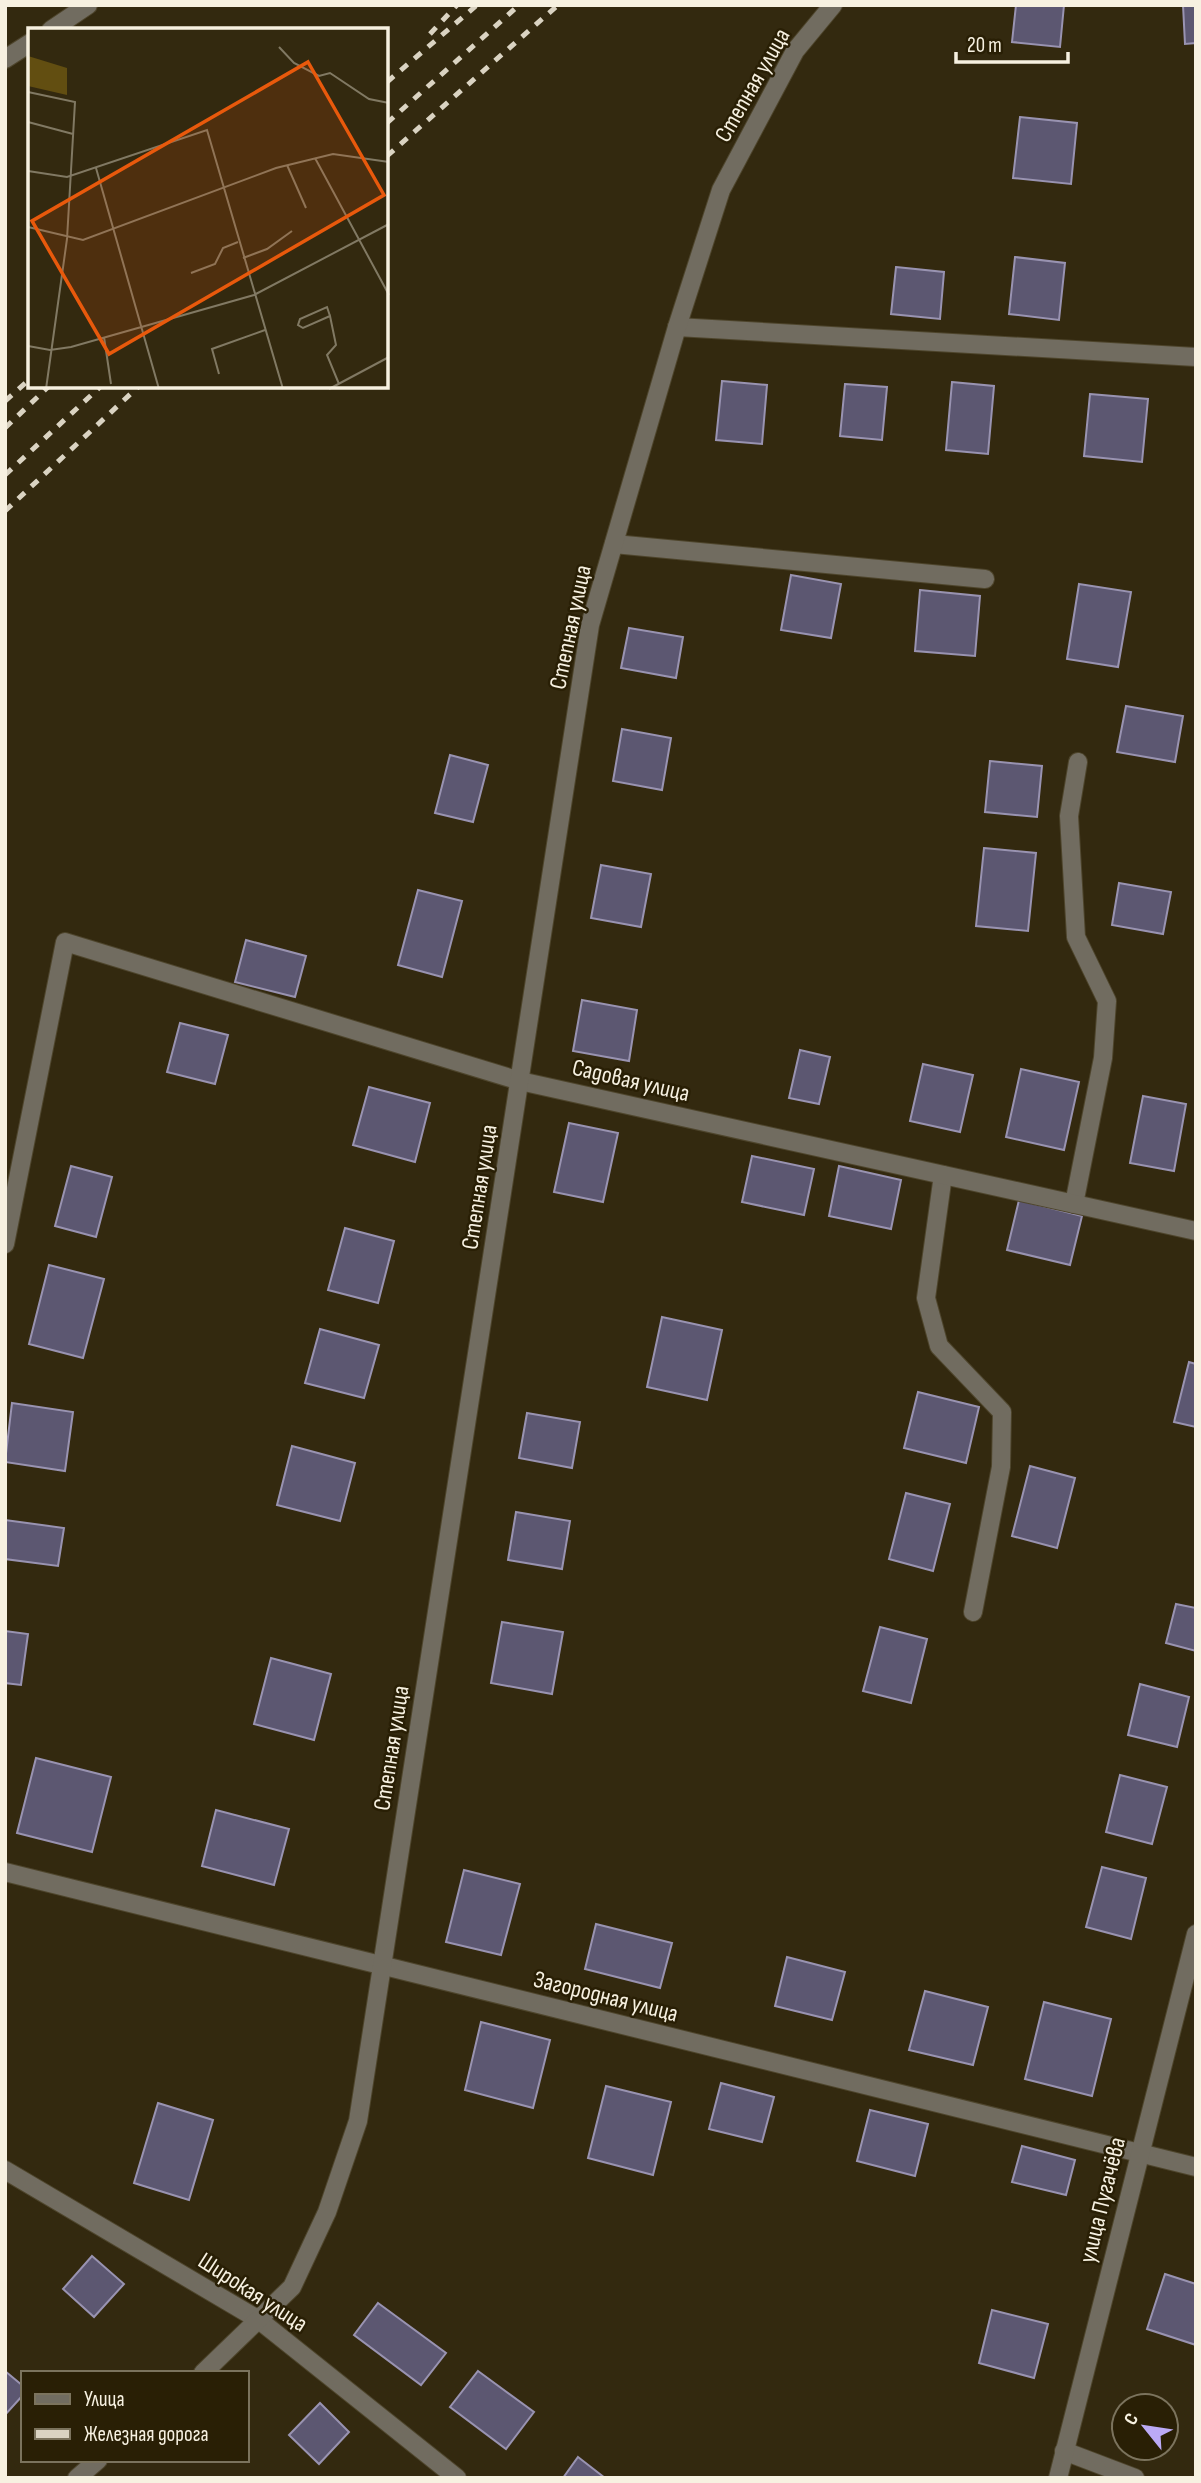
<svg xmlns="http://www.w3.org/2000/svg" width="1201" height="2483" viewBox="0 0 1201 2483" font-family="'Sofia Sans Condensed',sans-serif">
<style>
.building{fill:#5c5771;stroke:#9993b1;stroke-width:2}
.lines{fill:none;stroke-linecap:round;stroke-linejoin:round}
.minor-casing{stroke:#4e452c;stroke-width:20}
.minor{stroke:#716c60;stroke-width:18}
.rail{stroke:#dad3c2;stroke-width:5;stroke-dasharray:9 9;stroke-linecap:butt}
.labels{text-anchor:middle;stroke-width:5;stroke-linejoin:round;paint-order:stroke}
.street-label{font-size:24px;fill:#f7f1e1;stroke:#291f05}
.inset-road{fill:none;stroke:#817963;stroke-width:2}
.view{fill:#e8590c;fill-opacity:0.15;stroke:#e8590c;stroke-width:3.5}
.inset-edge{fill:none;stroke:#f7f1e1;stroke-width:3.5}
</style>
<rect width="100%" height="100%" fill="#33290f"/>
<g class="building">
<path d="M1016,5H1064L1060,47L1012,42Z"/>
<path d="M1183,5H1196V43L1185,44Z"/>
<path d="M1020,117L1077,123L1071,184L1013,178Z"/>
<path d="M1015,257L1065,263L1059,320L1009,314Z"/>
<path d="M896,267L944,272L940,319L891,314Z"/>
<path d="M722,381L767,385L762,444L716,440Z"/>
<path d="M952,382L994,386L988,454L946,450Z"/>
<path d="M845,384L887,387L882,440L840,436Z"/>
<path d="M1090,394L1148,399L1142,462L1084,456Z"/>
<path d="M791,575L841,584L831,638L781,630Z"/>
<path d="M1079,584L1131,592L1118,667L1067,659Z"/>
<path d="M920,590L980,596L975,656L915,651Z"/>
<path d="M629,628L683,637L676,678L621,668Z"/>
<path d="M1126,706L1183,716L1175,762L1117,752Z"/>
<path d="M622,729L671,738L662,790L613,781Z"/>
<path d="M450,755L488,765L473,822L435,813Z"/>
<path d="M990,761L1042,766L1037,817L985,812Z"/>
<path d="M984,848L1036,853L1028,931L976,926Z"/>
<path d="M601,865L651,874L641,927L591,918Z"/>
<path d="M1119,883L1171,892L1163,934L1112,925Z"/>
<path d="M418,890L462,901L442,977L398,965Z"/>
<path d="M246,940L306,956L295,997L235,982Z"/>
<path d="M582,1000L637,1010L629,1061L573,1051Z"/>
<path d="M180,1023L228,1035L215,1084L167,1072Z"/>
<path d="M800,1050L830,1057L819,1104L789,1098Z"/>
<path d="M923,1064L973,1075L960,1132L910,1121Z"/>
<path d="M1021,1069L1079,1082L1064,1150L1006,1137Z"/>
<path d="M369,1087L430,1103L415,1162L353,1145Z"/>
<path d="M1143,1096L1186,1104L1174,1171L1130,1163Z"/>
<path d="M569,1123L618,1133L603,1202L554,1192Z"/>
<path d="M752,1156L814,1169L804,1215L742,1202Z"/>
<path d="M71,1166L112,1177L96,1237L55,1226Z"/>
<path d="M839,1166L901,1180L891,1229L829,1216Z"/>
<path d="M1019,1200L1082,1216L1070,1265L1007,1250Z"/>
<path d="M345,1228L394,1241L378,1303L328,1290Z"/>
<path d="M49,1265L104,1279L83,1358L29,1344Z"/>
<path d="M662,1317L722,1330L707,1400L647,1387Z"/>
<path d="M320,1329L379,1345L364,1398L305,1383Z"/>
<path d="M1189,1362L1196,1364V1427L1174,1422Z"/>
<path d="M918,1392L979,1407L966,1463L904,1448Z"/>
<path d="M12,1403L73,1412L65,1471L5,1462Z"/>
<path d="M527,1413L580,1422L572,1468L519,1458Z"/>
<path d="M292,1446L355,1463L340,1521L277,1505Z"/>
<path d="M1030,1466L1075,1478L1057,1548L1012,1536Z"/>
<path d="M906,1493L950,1504L933,1571L889,1559Z"/>
<path d="M516,1512L570,1521L562,1569L508,1560Z"/>
<path d="M5,1520L64,1528L58,1566L5,1559Z"/>
<path d="M1176,1604L1196,1608V1651L1166,1643Z"/>
<path d="M502,1622L563,1632L552,1694L491,1683Z"/>
<path d="M880,1627L927,1639L911,1703L863,1691Z"/>
<path d="M5,1631L28,1634L21,1685L5,1683Z"/>
<path d="M271,1658L331,1674L314,1740L254,1724Z"/>
<path d="M1140,1684L1189,1697L1177,1747L1128,1735Z"/>
<path d="M36,1758L111,1777L92,1852L17,1833Z"/>
<path d="M1120,1775L1167,1787L1152,1844L1106,1832Z"/>
<path d="M216,1810L289,1829L274,1885L202,1866Z"/>
<path d="M1102,1867L1146,1878L1131,1939L1086,1927Z"/>
<path d="M464,1870L520,1884L501,1955L446,1942Z"/>
<path d="M596,1924L672,1943L660,1988L585,1969Z"/>
<path d="M787,1957L845,1972L832,2020L775,2006Z"/>
<path d="M925,1991L988,2007L973,2065L909,2050Z"/>
<path d="M1044,2002L1111,2019L1092,2096L1025,2079Z"/>
<path d="M481,2022L550,2040L533,2108L465,2090Z"/>
<path d="M721,2083L774,2097L762,2142L709,2129Z"/>
<path d="M606,2086L671,2102L653,2175L588,2158Z"/>
<path d="M158,2103L213,2120L189,2200L134,2183Z"/>
<path d="M870,2110L928,2124L915,2176L857,2161Z"/>
<path d="M1022,2146L1075,2160L1066,2195L1012,2182Z"/>
<path d="M92,2256L124,2284L94,2317L63,2289Z"/>
<path d="M1165,2274L1196,2284V2345L1147,2329Z"/>
<path d="M378,2303L446,2353L421,2385L354,2335Z"/>
<path d="M992,2310L1048,2324L1034,2378L979,2363Z"/>
<path d="M5,2371L23,2386V2395L5,2415Z"/>
<path d="M478,2371L534,2412L506,2449L450,2407Z"/>
<path d="M320,2403L349,2432L319,2464L289,2435Z"/>
<path d="M578,2457L605,2478H563Z"/>
</g>
<g class="lines">
<g class="minor-casing">
<g id="minor">
<path d="M51,30L88,5"/>
<path d="M5,59L30,43"/>
<path d="M677,327L1196,357"/>
<path d="M614,544L985,579"/>
<path d="M943,1175L926,1298L939,1346L1002,1412L1001,1467L973,1612"/>
<path d="M1074,1204L1103,1058L1107,1001L1076,937L1069,816L1078,762"/>
<path d="M5,1244L65,942L520,1081L1196,1231"/>
<path d="M5,1872L1196,2167"/>
<path d="M5,2170L259,2320L457,2478"/>
<path d="M203,2373L292,2287L327,2212L358,2121L590,625L677,327L721,190L795,51L833,5"/>
<path d="M1064,2451L1135,2478"/>
<path d="M77,2478L98,2460"/>
<path d="M1058,2478L1196,1934"/>
</g>
</g>
<use href="#minor" class="minor"/>
<g class="rail">
<path d="M430,34L457,5"/>
<path d="M387,82L477,5"/>
<path d="M387,123L519,5"/>
<path d="M387,156L558,5"/>
<path d="M5,401L30,379"/>
<path d="M5,428L48,387"/>
<path d="M5,475L100,387"/>
<path d="M5,511L138,387"/>
</g>
</g>
<g class="labels">
<g class="street-label">
<text transform="translate(752 85) rotate(-60)" y="8">Степная улица</text>
<text transform="translate(570 627) rotate(-78)" y="8">Степная улица</text>
<text transform="translate(631 1080) rotate(13)" y="8">Садовая улица</text>
<text transform="translate(479 1187) rotate(-81)" y="8">Степная улица</text>
<text transform="translate(391 1748) rotate(-81)" y="8">Степная улица</text>
<text transform="translate(606 1996) rotate(14)" y="8">Загородная улица</text>
<text transform="translate(1102 2200) rotate(-76)" y="8">улица Пугачёва</text>
<text transform="translate(253 2292) rotate(33)" y="8">Широкая улица</text>
</g>
</g>
<g transform="translate(28 28)">
<rect width="360" height="360" fill="#33290f"/>
<path d="M0,28L39,40V67L0,58Z" fill="#624e11"/>
<path class="inset-road" d="M251,19L266,35L291,48L302,45L341,71L361,75M0,64L47,74L39,211L18,361M0,94L45,106M287,130L361,267M259,137L278,180M68,140L131,361M0,143L39,149L179,102L255,361M0,199L55,212L248,140L305,126L361,134M215,230L239,221L264,203M163,245L187,236L195,220L210,214M302,288L299,279L272,291L270,297L275,300L302,288L308,317L299,327L311,356M76,309L83,356M0,318L22,322L43,319L226,267L361,196M191,346L184,321L237,302M301,361L361,329"/>
<path class="view" d="M280,34L356,167L81,326L4,193Z"/>
<rect width="360" height="360" class="inset-edge"/>
</g>
<rect width="1201" height="2483" fill="none" stroke="#f7f1e1" stroke-width="14"/>
<rect x="21" y="2371" width="228" height="91" fill="#291f05" stroke="#7b735d" stroke-width="2"/>
<rect x="35" y="2394" width="35" height="10" fill="#716c60" stroke="#7b735d" stroke-width="2"/>
<text x="84" y="2406" font-size="21" fill="#f7f1e1">Улица</text>
<rect x="35" y="2429" width="35" height="10" fill="#dad3c2" stroke="#7b735d" stroke-width="2"/>
<text x="84" y="2441" font-size="21" fill="#f7f1e1">Железная дорога</text>
<g transform="translate(1145 2427) rotate(300)"><circle r="33" fill="#291f05" stroke="#7b735d" stroke-width="2"/>
<path d="M0-5L12 26L0 18L-12 26Z" fill="#bbaaf6"/>
<text y="-10" font-size="19" font-weight="bold" text-anchor="middle" fill="#f7f1e1">С</text>
</g>
<path d="M956 52v10h112v-10" fill="none" stroke="#f7f1e1" stroke-width="3.5"/>
<text x="967" y="52" font-size="21" fill="#f7f1e1" stroke="#291f05" stroke-width="5" paint-order="stroke">20 m</text>
</svg>
